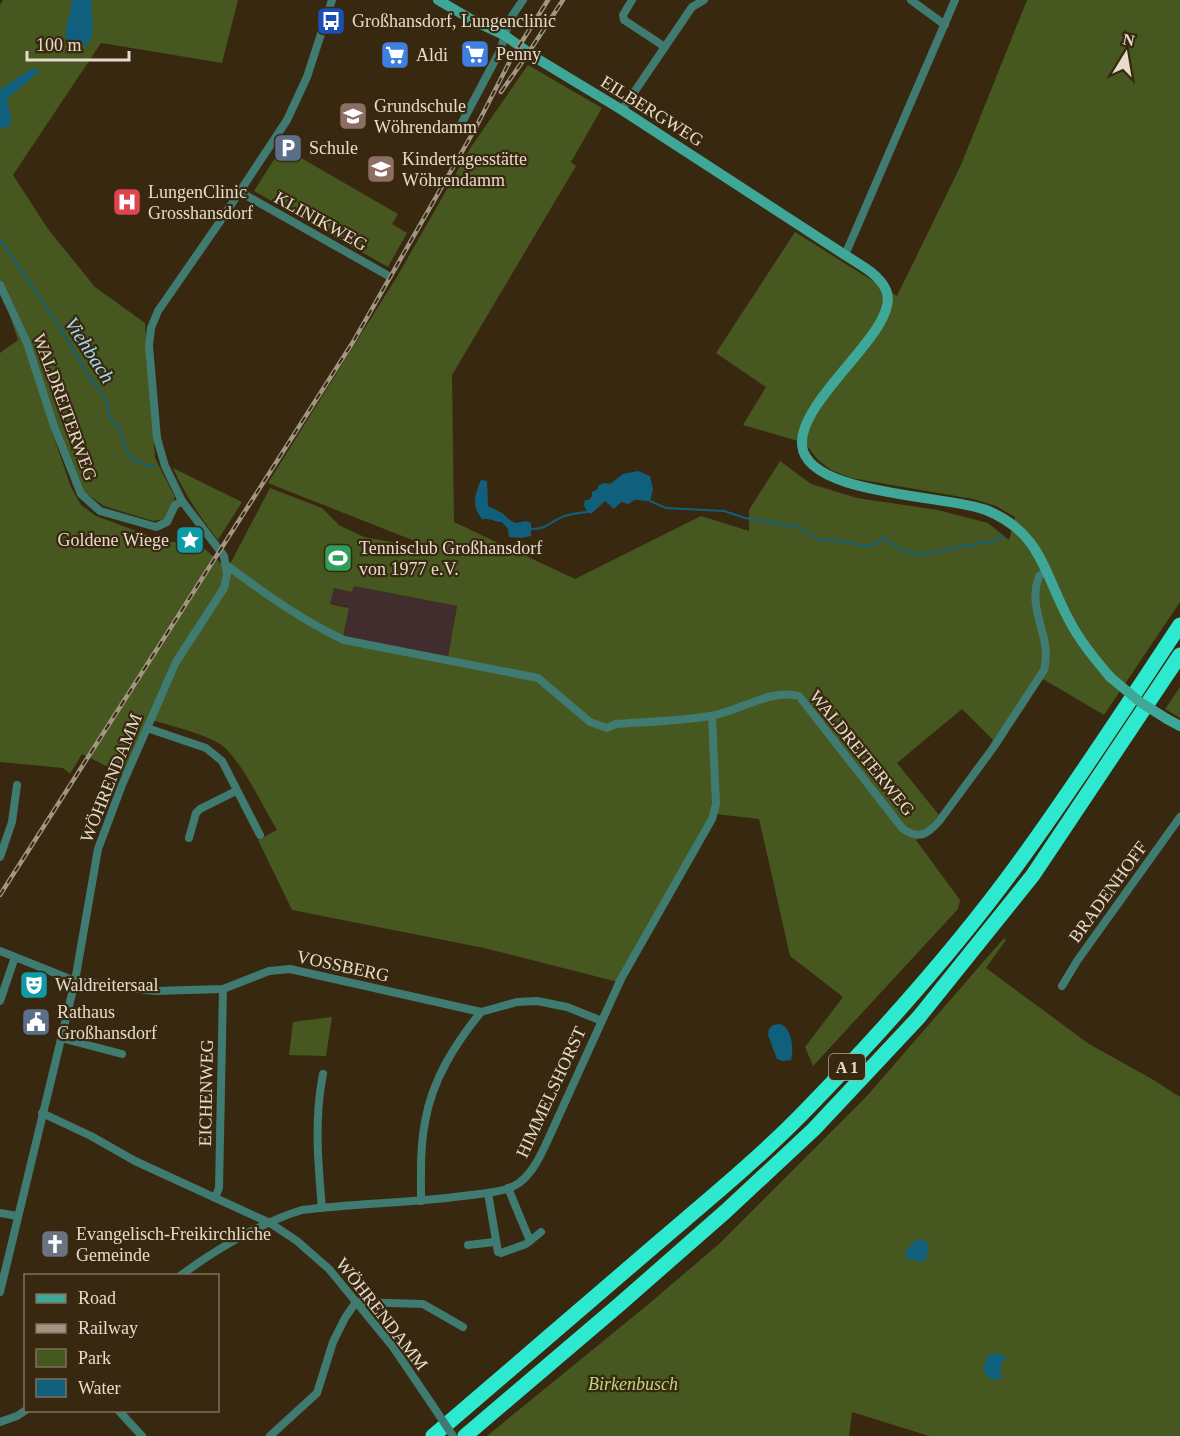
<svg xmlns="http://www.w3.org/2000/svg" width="1180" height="1436" viewBox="0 0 1180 1436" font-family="Georgia,serif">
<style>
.commercial{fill:#412d2e}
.green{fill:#46571f}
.water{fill:#10607d}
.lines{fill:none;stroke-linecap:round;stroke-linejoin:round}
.stream{stroke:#10607d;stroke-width:2}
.street{stroke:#3f7b70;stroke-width:8}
.secondary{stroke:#3fa797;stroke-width:10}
.highway{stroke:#2ce9d0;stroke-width:15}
.rail-casing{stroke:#a29683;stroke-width:4.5}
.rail{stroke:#382810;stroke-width:2;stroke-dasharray:7;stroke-linecap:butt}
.street-bridge{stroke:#3f7b70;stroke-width:8}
.secondary-bridge{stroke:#3fa797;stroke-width:10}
.labels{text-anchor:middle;stroke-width:4.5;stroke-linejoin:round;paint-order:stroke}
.shield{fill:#382810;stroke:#b2a694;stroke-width:1.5}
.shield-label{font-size:16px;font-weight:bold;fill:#e6dccd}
.poi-label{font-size:18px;fill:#e6dccd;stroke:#382810;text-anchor:start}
.street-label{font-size:18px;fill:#e6dccd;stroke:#382810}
.park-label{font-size:18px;font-style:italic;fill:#bbd782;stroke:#382810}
.water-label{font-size:20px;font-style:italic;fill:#a1d9f5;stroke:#382810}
</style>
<rect width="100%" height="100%" fill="#382810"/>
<path class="commercial" d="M354,586L457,606L448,658L343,637L349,607L330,603L334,588L352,592Z"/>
<g class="green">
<path d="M3,0H238L222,63L101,43L13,175L48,229L95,287L145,323L155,458L175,497L166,519L153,521L104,506L84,492L57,427L50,426L71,487L81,505L96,516L166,542H197L225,567L273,602L318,631L345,643L447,663L457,606L354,586L352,592L334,588L330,604L349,608L343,637L314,623L230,564L270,488L322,508L339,525L364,537L440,551L268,483L398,275L471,147L528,65L602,108L571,162L576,166L452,375L454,522L575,579L701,516L749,531V510L780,461L811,484L857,498L938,510L988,523L1009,540L1015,517L996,506L973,499L851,478L831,470L818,460L805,443L743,425L766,387L716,353L795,232L897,296L961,165L1027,0H1180V602L1104,715L1043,679L995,742L962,709L897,763L939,815L916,840L960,900L958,909L813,1066L805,1047L843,997L790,956L759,819L715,814L618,982L484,948L292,910L258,840L277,830C261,804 246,768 224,747C212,736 172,726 155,721L146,725L124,775L82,754L70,774L63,768L0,762V353L18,340L0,285V5Z"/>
<path d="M282,147L398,214L392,224L407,233L388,267L254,191Z"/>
<path d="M173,468L242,502L218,540C200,517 185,495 173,468Z"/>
<path d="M1180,687V718L1165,709Z"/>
<path d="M1004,938L1006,940L986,968L1089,1044L1152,1079L1180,1097V1436H929L852,1412L849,1436H487L645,1307L719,1244L866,1097Z"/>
<path d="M332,1017L326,1056L289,1055L293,1022Z"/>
</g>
<g class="water">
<path d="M72,0H91L93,31L88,46L66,39C64,27 71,14 72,0Z"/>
<path d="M32,69L40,70C30,80 18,89 7,99L11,119L9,126L5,129L0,128V90L21,75Z"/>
<path d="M638,471L650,476L653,490L650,501C640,502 638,496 629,504L621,502L614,509L605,501L591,514L587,512L584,505L585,500H589L592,496V492L598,489V486L604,483L610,484L623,474Z"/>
<path d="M481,480L487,481L488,506L502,513L511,521L516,523L526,521L531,523V536L521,538L509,537L508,529L502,522C494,522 490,518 482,519C471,505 475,495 481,480Z"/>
<path d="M780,1024C792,1028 794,1049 791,1060L783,1061L777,1059L768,1035L769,1029L773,1025Z"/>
<path d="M917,1239L927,1242C929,1250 929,1255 923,1262L908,1259L905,1252Z"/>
<path d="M996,1353L1007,1357L1002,1362L1000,1372L1003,1377L997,1380L989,1378L983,1371L987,1357Z"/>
</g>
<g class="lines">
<g class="stream">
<path d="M0,239L57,323L91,380L99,389L107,402L109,417L120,429L126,450L133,459L145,465L156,466"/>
<path d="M650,501L666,508L724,511L745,518L798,527L820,540H836L865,546L878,543L883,538L902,550L917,555L997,540L1002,536"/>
<path d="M532,529C548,528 546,525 558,519C567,514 577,513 587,512"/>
</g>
<g class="street">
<path d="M632,0L623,15L624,20L665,47"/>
<path d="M911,0L945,25"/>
<path d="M622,110L692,7L704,0"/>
<path d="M458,130L500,51L510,19L523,0"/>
<path d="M240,192L387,275"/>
<path d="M845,255L955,0"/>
<path d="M0,285L27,343L54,426L81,494L100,511L156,527L167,522L175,505L182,501"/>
<path d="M225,564C263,592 301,620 344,640L538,678L590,722L607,728L616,724C647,722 679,721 710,716C739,712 770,688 799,696L903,829C920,840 928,834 940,820L993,748L1044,670C1053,635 1026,612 1039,576L1047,571"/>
<path d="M147,728L206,748L222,761L260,835"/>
<path d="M189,838L196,813L200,809L236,791"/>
<path d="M0,857L12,822L17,785"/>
<path d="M0,951L75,981L155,991L223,989L269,971L290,969L481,1012L517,1002L537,1001L567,1007L602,1021"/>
<path d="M1062,986L1077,961L1180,817"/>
<path d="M0,1001L15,957"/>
<path d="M61,1038L122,1054"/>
<path d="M42,1113L91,1136L135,1161L270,1223L297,1241L329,1269L393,1347L431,1403"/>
<path d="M508,1188L530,1241"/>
<path d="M488,1193L498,1252L501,1253L526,1244L541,1232"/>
<path d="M215,1198L219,1188L223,989"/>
<path d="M421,1201C421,1175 420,1148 425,1122C432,1080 455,1044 481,1012"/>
<path d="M322,1208C318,1164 314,1118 323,1074"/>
<path d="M0,1213L17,1216"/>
<path d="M468,1245L495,1242"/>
<path d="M180,1276C213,1251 262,1222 302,1210C358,1203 415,1203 471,1195C487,1193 506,1192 519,1183C535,1171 543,1150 551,1133L621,979L712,819L716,804L712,716"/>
<path d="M0,1292L75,981L98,849L122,785L176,662L224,588L227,574L224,556L182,501L165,466L157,438L149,346L151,328L158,311L219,223L287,120L307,77L332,0"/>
<path d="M118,1410L142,1436"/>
<path d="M0,1422L17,1416L26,1410"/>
<path d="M270,1436L317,1393L333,1342L345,1318L356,1302L423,1304L463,1327"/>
</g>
<g class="secondary">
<path d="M438,0L476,22L504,35L541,61L622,110L845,255C859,264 879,274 886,290C903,328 799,397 802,445C806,496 949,495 986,510C1041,532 1044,573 1068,618C1079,640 1094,658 1110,677"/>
<path d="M1167,719L1180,726"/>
</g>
<g class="highway">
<path d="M433,1436C506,1373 580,1310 653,1247C703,1204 756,1161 803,1113C879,1035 953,953 1017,865C1074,787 1127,705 1180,625"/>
<path d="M465,1436L620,1304L726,1211L814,1129L919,1017L1033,875L1180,655"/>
</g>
<g class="rail-casing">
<g id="rail">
<path d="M501,92L527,55L563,0"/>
<path d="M0,895L353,342L475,129L511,59L548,0"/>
</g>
</g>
<use href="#rail" class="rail"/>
<path class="street-bridge" d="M431,1403L453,1436"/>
<path class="secondary-bridge" d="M1110,677L1140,702L1167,719"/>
</g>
<defs>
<g id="bus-square" transform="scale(1.5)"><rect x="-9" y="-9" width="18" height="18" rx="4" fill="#1a4fb4" stroke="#382810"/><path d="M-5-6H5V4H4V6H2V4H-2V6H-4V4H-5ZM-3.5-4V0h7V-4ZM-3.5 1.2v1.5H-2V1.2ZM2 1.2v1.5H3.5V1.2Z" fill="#fff"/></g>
<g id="supermarket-square" transform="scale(1.5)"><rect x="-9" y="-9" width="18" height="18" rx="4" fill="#3f7fe0" stroke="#382810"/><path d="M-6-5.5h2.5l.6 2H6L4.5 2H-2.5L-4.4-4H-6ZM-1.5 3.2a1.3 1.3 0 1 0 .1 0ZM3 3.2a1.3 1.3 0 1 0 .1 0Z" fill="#fff"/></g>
<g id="school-square" transform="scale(1.5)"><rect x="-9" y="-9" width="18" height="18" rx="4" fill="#8d6e63" stroke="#382810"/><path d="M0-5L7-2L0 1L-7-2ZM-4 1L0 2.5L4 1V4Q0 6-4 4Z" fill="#fff"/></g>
<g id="parking-square" transform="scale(1.5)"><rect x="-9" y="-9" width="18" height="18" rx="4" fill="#5c6f8a" stroke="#382810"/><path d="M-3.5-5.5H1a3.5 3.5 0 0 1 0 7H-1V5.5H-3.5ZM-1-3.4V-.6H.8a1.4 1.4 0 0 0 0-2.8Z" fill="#fff"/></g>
<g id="hospital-square" transform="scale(1.5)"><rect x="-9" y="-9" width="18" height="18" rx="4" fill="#e0444e" stroke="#382810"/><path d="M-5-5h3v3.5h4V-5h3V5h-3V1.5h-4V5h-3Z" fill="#fff"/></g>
<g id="sight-square" transform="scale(1.5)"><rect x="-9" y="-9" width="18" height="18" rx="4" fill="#0f9aa8" stroke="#382810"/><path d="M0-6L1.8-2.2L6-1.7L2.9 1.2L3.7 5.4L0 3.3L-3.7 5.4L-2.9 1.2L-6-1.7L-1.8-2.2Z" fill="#fff"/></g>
<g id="stadium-square" transform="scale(1.5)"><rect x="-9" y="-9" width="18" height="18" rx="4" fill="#2e9e5b" stroke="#382810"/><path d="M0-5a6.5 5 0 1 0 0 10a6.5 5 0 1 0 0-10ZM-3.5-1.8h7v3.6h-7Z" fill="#fff"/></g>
<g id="theatre-square" transform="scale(1.5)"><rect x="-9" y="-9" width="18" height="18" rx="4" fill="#0f9aa8" stroke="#382810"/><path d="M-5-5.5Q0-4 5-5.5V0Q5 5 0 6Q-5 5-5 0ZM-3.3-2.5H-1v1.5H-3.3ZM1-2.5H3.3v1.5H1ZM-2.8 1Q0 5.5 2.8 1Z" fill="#fff"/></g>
<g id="civic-square" transform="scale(1.5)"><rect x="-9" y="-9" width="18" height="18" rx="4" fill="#5c6f8a" stroke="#382810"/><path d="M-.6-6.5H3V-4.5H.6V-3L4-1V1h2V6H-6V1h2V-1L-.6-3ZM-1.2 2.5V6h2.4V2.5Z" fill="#fff"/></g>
<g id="church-square" transform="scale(1.5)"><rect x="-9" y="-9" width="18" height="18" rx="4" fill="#6b7280" stroke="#382810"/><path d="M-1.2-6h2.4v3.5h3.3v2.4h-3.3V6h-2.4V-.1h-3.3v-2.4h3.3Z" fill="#fff"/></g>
</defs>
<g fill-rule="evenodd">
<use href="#bus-square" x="331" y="21"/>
<use href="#supermarket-square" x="475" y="54"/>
<use href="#supermarket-square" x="395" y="55"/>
<use href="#school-square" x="353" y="116"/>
<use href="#parking-square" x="288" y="148"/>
<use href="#school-square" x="381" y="169"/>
<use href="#hospital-square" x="127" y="202"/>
<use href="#sight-square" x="190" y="540"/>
<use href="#stadium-square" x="338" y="558"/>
<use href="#theatre-square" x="34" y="985"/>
<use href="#civic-square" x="36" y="1022"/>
<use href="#church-square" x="55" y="1244"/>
</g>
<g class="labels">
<rect class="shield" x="829" y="1054" width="36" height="26" rx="4.5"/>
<g class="shield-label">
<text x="847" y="1073">A 1</text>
</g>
<g class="poi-label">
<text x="352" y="27">Großhansdorf, Lungenclinic</text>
<text x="496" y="60">Penny</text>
<text x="416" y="61">Aldi</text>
<text x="374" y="112">Grundschule<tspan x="374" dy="21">Wöhrendamm</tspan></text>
<text x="309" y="154">Schule</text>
<text x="402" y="165">Kindertagesstätte<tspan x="402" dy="21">Wöhrendamm</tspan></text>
<text x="148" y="198">LungenClinic<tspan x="148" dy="21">Grosshansdorf</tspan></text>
<text x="169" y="546" text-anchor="end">Goldene Wiege</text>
<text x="359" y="554">Tennisclub Großhansdorf<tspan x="359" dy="21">von 1977 e.V.</tspan></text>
<text x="55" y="991">Waldreitersaal</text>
<text x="57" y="1018">Rathaus<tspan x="57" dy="21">Großhansdorf</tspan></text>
<text x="76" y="1240">Evangelisch-Freikirchliche<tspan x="76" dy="21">Gemeinde</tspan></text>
</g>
<g class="street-label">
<text transform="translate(652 111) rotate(32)" y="6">EILBERGWEG</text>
<text transform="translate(321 221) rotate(29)" y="6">KLINIKWEG</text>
<text transform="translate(65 407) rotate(70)" y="6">WALDREITERWEG</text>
<text transform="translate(862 753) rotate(51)" y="6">WALDREITERWEG</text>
<text transform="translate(111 778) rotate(-68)" y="6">WÖHRENDAMM</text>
<text transform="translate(1108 892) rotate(-54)" y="6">BRADENHOFF</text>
<text transform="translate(343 966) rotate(12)" y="6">VOSSBERG</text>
<text transform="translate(551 1092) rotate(-65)" y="6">HIMMELSHORST</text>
<text transform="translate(206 1093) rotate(-89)" y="6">EICHENWEG</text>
<text transform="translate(382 1314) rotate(52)" y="6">WÖHRENDAMM</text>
</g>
<g class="park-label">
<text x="633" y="1390">Birkenbusch</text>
</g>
<g class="water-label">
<text transform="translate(90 350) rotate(57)" y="7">Viehbach</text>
</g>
</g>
<rect x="24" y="1274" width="195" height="138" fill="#382810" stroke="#7e705c" stroke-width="1.5"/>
<rect x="36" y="1294" width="30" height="9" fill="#3fa797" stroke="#7e705c" stroke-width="1.5"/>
<text x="78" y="1304" font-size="18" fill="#e6dccd">Road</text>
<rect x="36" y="1324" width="30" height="9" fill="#a29683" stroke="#7e705c" stroke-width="1.5"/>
<text x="78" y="1334" font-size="18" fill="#e6dccd">Railway</text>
<rect x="36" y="1349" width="30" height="18" fill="#46571f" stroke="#7e705c" stroke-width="1.5"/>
<text x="78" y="1364" font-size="18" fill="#e6dccd">Park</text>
<rect x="36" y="1379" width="30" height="18" fill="#10607d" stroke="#7e705c" stroke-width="1.5"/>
<text x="78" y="1394" font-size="18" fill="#e6dccd">Water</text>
<g transform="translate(1126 54) rotate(11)" stroke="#382810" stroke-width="4.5" paint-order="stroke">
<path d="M0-4.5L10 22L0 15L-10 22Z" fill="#e6dccd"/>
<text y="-9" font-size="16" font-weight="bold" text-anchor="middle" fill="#e6dccd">N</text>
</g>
<path d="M27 51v9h102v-9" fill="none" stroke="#e6dccd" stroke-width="3"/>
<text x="36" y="51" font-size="18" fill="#e6dccd" stroke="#382810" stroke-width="4.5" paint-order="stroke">100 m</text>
</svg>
